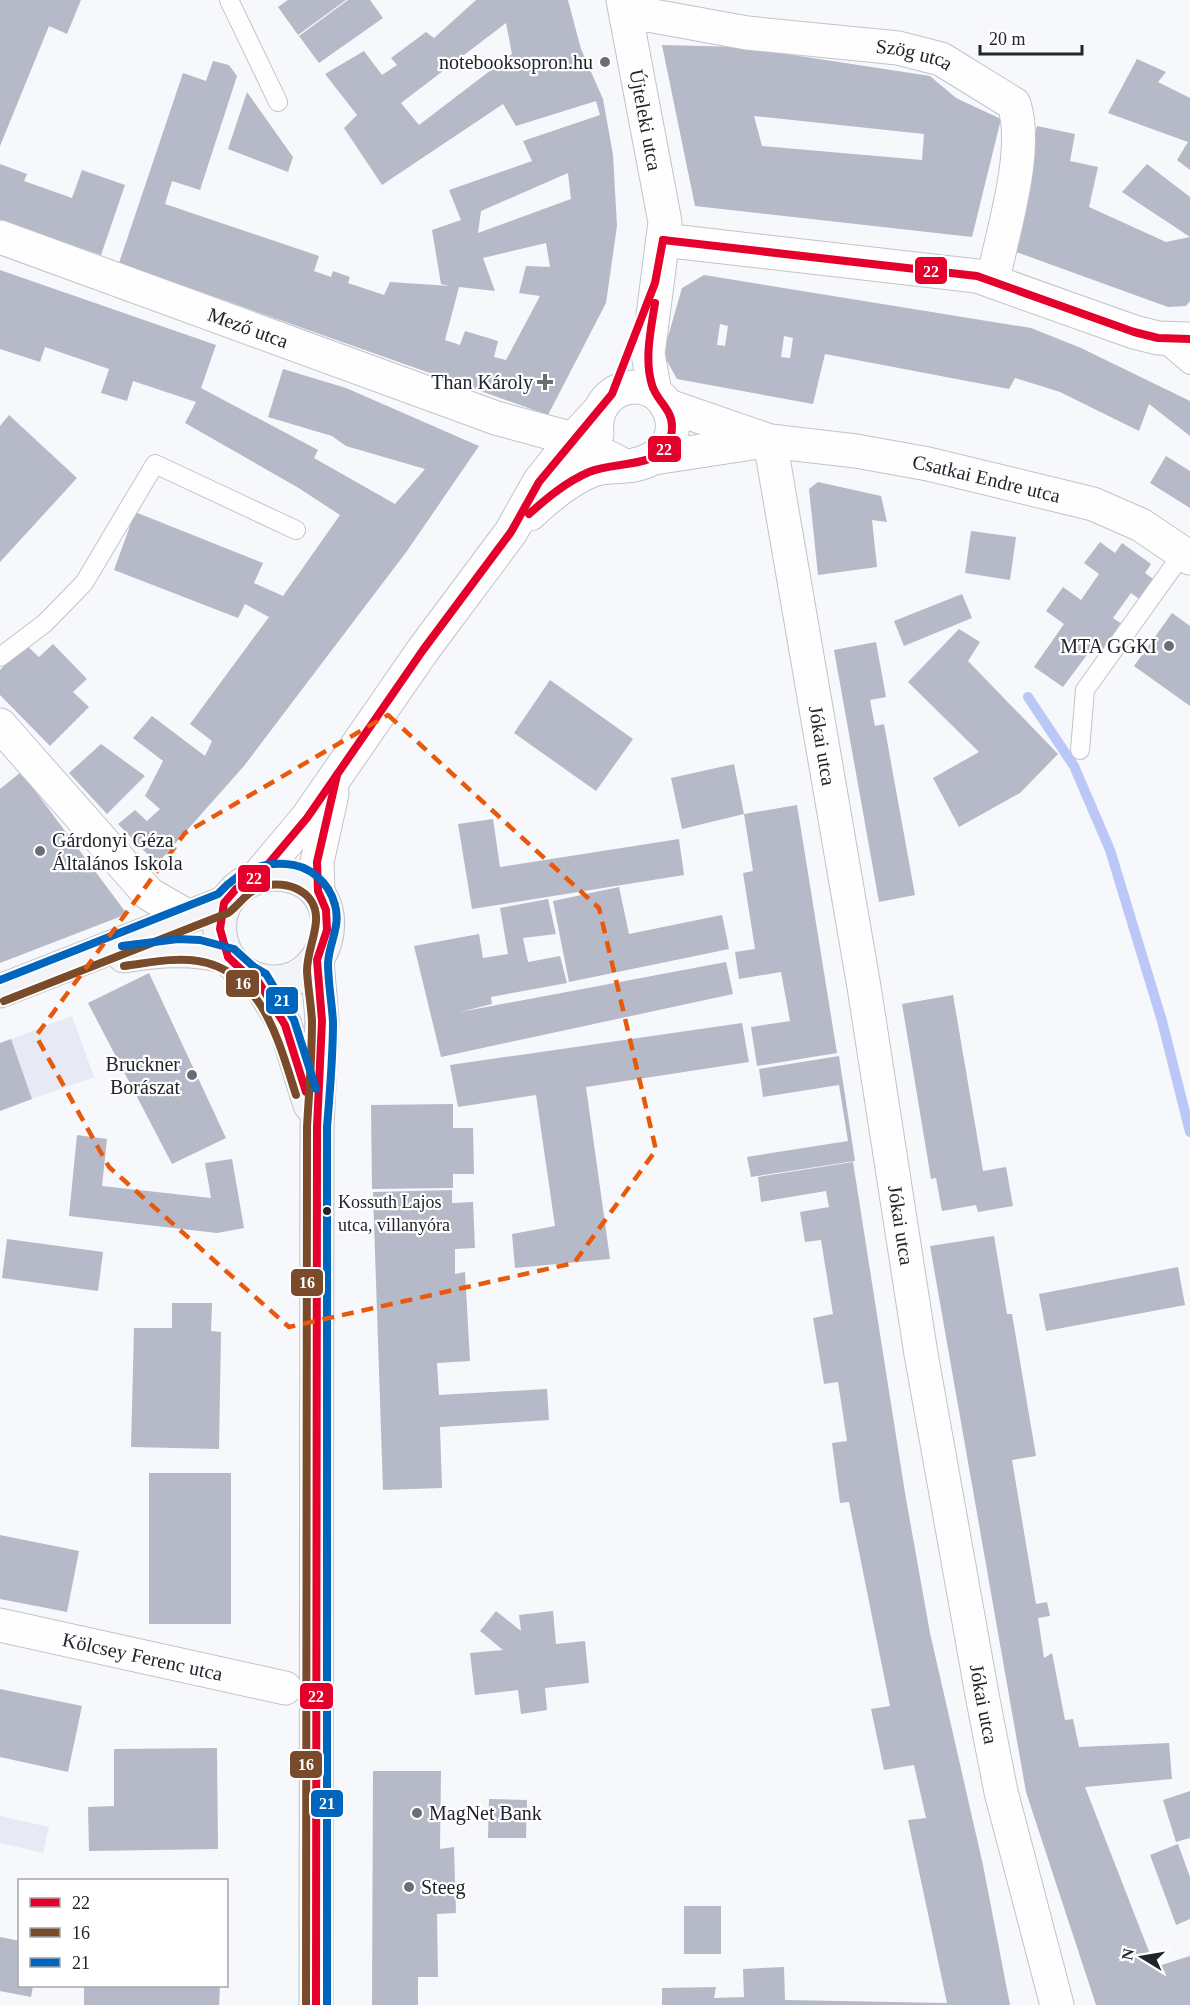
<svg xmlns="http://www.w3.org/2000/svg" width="1190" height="2005" viewBox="0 0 1190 2005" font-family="Georgia,serif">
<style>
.built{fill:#e7eaf5}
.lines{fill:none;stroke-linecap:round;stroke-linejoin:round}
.stream{stroke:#bbc8f7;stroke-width:10}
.building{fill:#b6b9c7;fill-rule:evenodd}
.lane-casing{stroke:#c1c3c8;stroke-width:20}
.street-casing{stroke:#c1c3c8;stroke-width:35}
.secondary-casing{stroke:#c1c3c8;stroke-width:35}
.lane{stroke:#fefeff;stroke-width:18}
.street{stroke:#fefeff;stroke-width:33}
.secondary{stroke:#f3f4f7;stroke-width:33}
.bus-1-casing{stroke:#fff;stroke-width:12}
.bus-2-casing{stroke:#fff;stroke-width:12}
.bus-3-casing{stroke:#fff;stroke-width:12}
.bus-1{stroke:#e4002b;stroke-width:8}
.bus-2{stroke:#7a4b2a;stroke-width:8}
.bus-3{stroke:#0065bd;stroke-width:8}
.marked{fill:none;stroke:#e8590c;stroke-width:4.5;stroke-dasharray:12 8;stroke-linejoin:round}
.poi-dot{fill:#6c6e74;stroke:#fff;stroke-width:2}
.bus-dot{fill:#22242b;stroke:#fff;stroke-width:2}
.labels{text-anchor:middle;stroke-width:4.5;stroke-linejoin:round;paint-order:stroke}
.bus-label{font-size:18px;fill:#22242b;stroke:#fff;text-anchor:start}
.street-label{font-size:20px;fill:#22242b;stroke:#fff}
.poi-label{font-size:20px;fill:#22242b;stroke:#fff;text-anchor:end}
.line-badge{stroke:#fff;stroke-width:2}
.badge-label{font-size:16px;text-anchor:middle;font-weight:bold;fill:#fff}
</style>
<rect width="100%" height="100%" fill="#f6f8fc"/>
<g class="built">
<path d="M72,1016L94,1077L32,1099L11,1039Z"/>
<path d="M0,1816L49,1827L43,1853L0,1843Z"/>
</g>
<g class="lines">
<path class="stream" d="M1028,697L1074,766L1110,850L1162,1021L1190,1132"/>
</g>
<g class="building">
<path d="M0,0H81L67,34L49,26L0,146Z"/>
<path d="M288,0H346L298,35L278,7Z"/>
<path d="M348,0H370L383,18L319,63L299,36Z"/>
<path d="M476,0H568L581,49L603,99L613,155L617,226L606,303L548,415L119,263L183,73L206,81L213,61L229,65L237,76L200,190L172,181L165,204L319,256L314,271L331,277L333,271L350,277L348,283L384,295L390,282L450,286L441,284L432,230L461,220L449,190L532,161L523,141L600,115L596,101L516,126L503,104L382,185L344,128L357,115L325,74L364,51L382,75L397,65L391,58L426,32L434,38ZM506,23L512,54L419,125L401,103ZM568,173L571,199L478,233L481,211ZM546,243L550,267L526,266L519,293L540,296L506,360L494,357L498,341L465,331L460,345L445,340L459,287L495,291L483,258Z"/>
<path d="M662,45L741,47L930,76L956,98L1001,119L972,237L695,206ZM754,116L924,134L922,160L762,146Z"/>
<path d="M1137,59L1166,72L1158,82L1190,98V170L1177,160L1188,142L1108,113Z"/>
<path d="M247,92L293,157L288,172L228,149Z"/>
<path d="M1037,126L1075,134L1070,161L1098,167L1089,207L1166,242L1190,237L1122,192L1147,164L1190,197V301L1186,306L1168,307L1008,249Z"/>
<path d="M0,164L27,174L24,181L72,198L82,170L125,185L101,255L0,221Z"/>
<path d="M0,270L216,345L201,388L318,450L314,458L395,504L425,469L346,446L332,436L268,417L283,369L346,388L479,446L407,551L244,766L157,864L118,824L135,810L147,821L160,809L145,796L163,761L133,738L152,716L205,756L212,741L190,724L269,617L245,604L238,618L114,570L135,512L263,563L254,583L283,596L340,515L297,487L185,423L196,402L133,381L127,401L101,393L109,369L45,347L40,362L0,349Z"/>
<path d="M704,275L1031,328L1081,348L1190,401V436L1149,404L1139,431L1060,392L1015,378L1009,389L825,354L813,404L677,379L663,354L682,288ZM720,324L728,326L725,346L717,345ZM784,336L793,338L790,358L781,357Z"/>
<path d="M9,415L77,478L0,562V426Z"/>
<path d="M1166,456L1190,471V508L1150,483Z"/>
<path d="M818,482L881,496L887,522L872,520L877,567L818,575L809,489Z"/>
<path d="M971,531L1016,537L1010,580L965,573Z"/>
<path d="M1100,542L1115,553L1122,543L1151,564L1145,573L1156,581L1142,601L1131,593L1113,618L1128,628L1109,654L1095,644L1063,687L1034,667L1064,624L1046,611L1063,587L1081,600L1099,574L1084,563Z"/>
<path d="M962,594L972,618L904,646L894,621Z"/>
<path d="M1172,613L1190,626V706L1134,666Z"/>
<path d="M959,629L980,642L968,661L1058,754L1020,793L959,827L933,778L979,752L908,682Z"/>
<path d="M876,642L886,697L870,700L875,726L884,724L915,895L879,902L834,650Z"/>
<path d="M25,644L39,657L53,644L87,679L73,692L89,707L50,746L0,695V670Z"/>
<path d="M550,680L633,739L596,791L514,733Z"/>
<path d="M101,744L145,776L107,814L69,773Z"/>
<path d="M734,764L744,814L682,829L671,778Z"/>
<path d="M21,772L127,914L0,963V789Z"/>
<path d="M797,805L837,1053L757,1066L751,1027L790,1021L781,972L739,979L735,952L755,949L743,873L753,871L744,814Z"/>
<path d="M493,819L500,867L679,839L684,875L472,909L458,824Z"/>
<path d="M619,887L629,934L722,915L729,949L569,982L553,901Z"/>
<path d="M548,899L556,934L523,938L528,962L560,956L567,983L491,997L492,1004L460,1012L726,962L733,994L441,1057L414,946L479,934L483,958L508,954L500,908Z"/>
<path d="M149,973L226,1138L172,1164L88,1003Z"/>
<path d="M953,995L983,1171L1006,1167L1013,1206L978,1212L976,1205L942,1211L936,1178L931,1179L902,1004Z"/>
<path d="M742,1023L749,1062L586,1087L610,1259L515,1268L512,1234L555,1226L536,1095L458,1107L450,1065Z"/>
<path d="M11,1039L32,1099L0,1111V1043Z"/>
<path d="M839,1056L855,1161L751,1177L747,1157L848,1141L839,1085L763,1097L759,1069Z"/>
<path d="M453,1104V1128H473L474,1174H453V1188L372,1189L371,1105Z"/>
<path d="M77,1135L107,1139L102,1186L211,1198L205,1163L232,1159L244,1228L217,1233L69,1216Z"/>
<path d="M853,1162L905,1493L930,1633L983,1865L1010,2005H662V1988L716,1987L714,1998L744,1997L743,1969L784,1967L785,2000L947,2003L908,1820L926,1818L914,1765L884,1770L871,1709L890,1706L849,1502L840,1503L832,1443L847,1441L838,1382L824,1384L813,1318L833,1314L821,1240L805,1242L800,1212L829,1207L826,1191L761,1202L758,1177Z"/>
<path d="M452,1190V1203L473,1202L475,1248L455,1249V1274L465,1272L470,1361L437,1363L439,1395L547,1389L549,1420L440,1427L442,1488L383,1490L373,1192Z"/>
<path d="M994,1236L1007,1314H1012L1036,1456L1012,1460L1036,1604L1047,1602L1050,1616L1038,1618L1044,1658L1052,1653L1065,1720L1073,1719L1079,1747L1169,1743L1172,1779L1085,1787L1155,1967L1190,1956V2005H1096L1026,1792L930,1246Z"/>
<path d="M7,1239L103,1252L98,1291L2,1278Z"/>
<path d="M1178,1267L1185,1305L1046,1331L1039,1294Z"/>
<path d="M172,1303H212L211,1331L221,1332L219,1449L131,1447L134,1328H172Z"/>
<rect x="149" y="1473" width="82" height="151"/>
<path d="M0,1535L79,1551L67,1612L0,1599Z"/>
<path d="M496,1611L521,1631L519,1615L553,1611L556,1644L585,1641L589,1683L545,1688L547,1710L521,1714L518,1690L475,1695L470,1653L503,1650L480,1631Z"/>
<path d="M0,1689L82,1706L68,1772L0,1757Z"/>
<path d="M217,1748L218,1849L89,1851L88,1807L114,1806V1749Z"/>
<path d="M373,1771H441L440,1849L454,1847L456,1913L437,1914L438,1977H418V2005H372Z"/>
<path d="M1190,1791V1838L1176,1842L1163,1800Z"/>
<path d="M489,1799L527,1800L526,1838H488Z"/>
<path d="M1178,1844L1190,1877V1919L1176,1925L1150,1855Z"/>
<rect x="684" y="1906" width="37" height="48"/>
<path d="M0,1937L20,1941V1986H33L31,1997L0,1991Z"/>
<path d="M84,1986H220L219,2005H84Z"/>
</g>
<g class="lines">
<g class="lane-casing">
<g id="lane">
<path d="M229,0L278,102"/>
<path d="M1159,339L1190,365"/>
<path d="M0,657L45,623L84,583L155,464L296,530"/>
<path d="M1080,750L1085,690L1183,553"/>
</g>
</g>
<g class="street-casing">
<g id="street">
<path id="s1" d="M623,0L665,222L648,354L655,393"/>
<path id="s2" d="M627,20L648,15L747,33L898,48L941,59L1014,104C1029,151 1003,230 993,280"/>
<path id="s3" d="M0,237L496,418L573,439L623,465"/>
<path d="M663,240L977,276L1134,332L1158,338L1190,339"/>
<path id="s4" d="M666,405L770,441L856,451L928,464L1093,504L1141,525L1190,558"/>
<path id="s5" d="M770,441L864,987L921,1354L983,1700L1001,1792L1057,2005"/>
<path d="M654,458L759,442"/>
<path d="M530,514C548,497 570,479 593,470C606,465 621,468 634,465C658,460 678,442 671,416C658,369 591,382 597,434"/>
<path d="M0,725L149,894L187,916"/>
<path d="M259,875L307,818L423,650L511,532L539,482L573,439L597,413"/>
<path d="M318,891L317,862L332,794"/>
<path id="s6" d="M0,1625L285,1688"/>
</g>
</g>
<g class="secondary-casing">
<g id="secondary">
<path d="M273,874C355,875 336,984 273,982C209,980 195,884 273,874Z"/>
<path d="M124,956C161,950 192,948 228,957"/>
<path d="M258,981L285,1025L310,1105"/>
<path d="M0,991L224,903"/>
<path d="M316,2005L317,1127L322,1021L317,960"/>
</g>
</g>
<use href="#lane" class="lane"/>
<use href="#street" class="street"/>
<use href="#secondary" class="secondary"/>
<g class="bus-1-casing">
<g id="bus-1">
<path d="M663,240L977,276L1134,332L1158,338L1190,339"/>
<path d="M529,514C547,498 566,482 589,472C618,459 672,472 672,426C672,409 656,400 652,385C644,359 651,329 655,303"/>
<path d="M306,1092L285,1025L258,981L248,976L228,957L220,929L224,903L236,889L259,875L307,818L423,650L511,532L539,482L612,394L655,283L663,240"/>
<path d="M316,2005L317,1127L322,1021L317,960L327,930L326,910L318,891L317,862L337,775"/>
</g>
</g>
<g class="bus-2-casing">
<g id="bus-2">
<path d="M124,966C148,963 174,957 198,961C262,971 279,1042 296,1095"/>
<path d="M4,1001L228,913C238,906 244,895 256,889C281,877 318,889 316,921C315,938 307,953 307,971C308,988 311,1004 312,1021C312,1057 309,1092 307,1127L306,2005"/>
</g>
</g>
<g class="bus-3-casing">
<g id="bus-3">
<path d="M122,946L178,939L200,940L234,949L254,967L266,974L294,1020L316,1089"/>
<path d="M0,980L218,894C236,874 258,862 286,864C309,865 329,882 335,905C341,926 329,943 328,963C328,983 332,1003 333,1022C333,1057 330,1092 327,1127V2005"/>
</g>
</g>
<use href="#bus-1" class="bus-1"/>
<use href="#bus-2" class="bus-2"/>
<use href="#bus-3" class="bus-3"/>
</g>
<path class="marked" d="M388,715L599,908L656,1150L574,1263L289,1327L109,1167L36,1036L185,833Z"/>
<g class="poi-dot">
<circle cx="605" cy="62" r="6"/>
<path d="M542 373h6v6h6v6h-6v6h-6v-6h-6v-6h6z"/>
<circle cx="1169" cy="646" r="6"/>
<circle cx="40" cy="851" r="6"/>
<circle cx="192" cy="1075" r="6"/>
<circle cx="417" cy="1813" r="6"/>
<circle cx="409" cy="1887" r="6"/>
</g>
<circle class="bus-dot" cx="327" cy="1211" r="5"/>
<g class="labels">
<g class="bus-label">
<text x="338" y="1208">Kossuth Lajos<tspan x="338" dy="23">utca, villanyóra</tspan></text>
</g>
<g class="street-label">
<text dy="7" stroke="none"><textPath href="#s2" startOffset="291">Szög utca</textPath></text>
<text dy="7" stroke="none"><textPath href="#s1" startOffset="122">Újteleki utca</textPath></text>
<text dy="7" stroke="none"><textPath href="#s3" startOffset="264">Mező utca</textPath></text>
<text dy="7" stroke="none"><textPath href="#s4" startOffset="330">Csatkai Endre utca</textPath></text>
<text dy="7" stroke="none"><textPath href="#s5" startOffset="309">Jókai utca</textPath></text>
<text dy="7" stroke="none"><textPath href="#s5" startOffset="795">Jókai utca</textPath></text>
<text dy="7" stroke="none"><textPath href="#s6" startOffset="146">Kölcsey Ferenc utca</textPath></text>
<text dy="7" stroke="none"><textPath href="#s5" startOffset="1281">Jókai utca</textPath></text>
</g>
<g class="poi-label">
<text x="593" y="69">notebooksopron.hu</text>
<text x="533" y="389">Than Károly</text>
<text x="1157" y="653">MTA GGKI</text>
<text x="52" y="847" text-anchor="start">Gárdonyi Géza<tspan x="52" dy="23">Általános Iskola</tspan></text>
<text x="180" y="1071">Bruckner<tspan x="180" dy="23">Borászat</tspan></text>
<text x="429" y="1820" text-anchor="start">MagNet Bank</text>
<text x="421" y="1894" text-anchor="start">Steeg</text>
</g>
</g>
<g class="line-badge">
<rect x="914" y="256" width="34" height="29" rx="6" fill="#e4002b"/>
<rect x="647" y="435" width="35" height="28" rx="6" fill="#e4002b"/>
<rect x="237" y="864" width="34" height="29" rx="6" fill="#e4002b"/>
<rect x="225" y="969" width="35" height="29" rx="6" fill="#7a4b2a"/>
<rect x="265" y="986" width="34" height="29" rx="6" fill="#0065bd"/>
<rect x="290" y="1268" width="34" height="29" rx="6" fill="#7a4b2a"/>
<rect x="299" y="1682" width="35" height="28" rx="6" fill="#e4002b"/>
<rect x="289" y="1750" width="34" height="29" rx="6" fill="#7a4b2a"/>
<rect x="310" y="1789" width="34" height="29" rx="6" fill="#0065bd"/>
</g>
<g class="badge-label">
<text x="931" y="277">22</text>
<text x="664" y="455">22</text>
<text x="254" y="884">22</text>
<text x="243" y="989">16</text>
<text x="282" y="1006">21</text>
<text x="307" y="1288">16</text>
<text x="316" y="1702">22</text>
<text x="306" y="1770">16</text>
<text x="327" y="1809">21</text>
</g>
<rect x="18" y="1879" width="210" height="108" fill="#ffffff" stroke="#a7a7aa" stroke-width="1.5"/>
<rect x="30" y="1898" width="30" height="9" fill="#e4002b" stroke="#a7a7aa" stroke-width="1.5"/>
<text x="72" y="1909" font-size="18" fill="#22242b">22</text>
<rect x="30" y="1928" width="30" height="9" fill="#7a4b2a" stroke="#a7a7aa" stroke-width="1.5"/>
<text x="72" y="1939" font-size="18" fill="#22242b">16</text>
<rect x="30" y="1958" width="30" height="9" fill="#0065bd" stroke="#a7a7aa" stroke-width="1.5"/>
<text x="72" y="1969" font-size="18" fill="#22242b">21</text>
<g transform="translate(1142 1957) rotate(281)" stroke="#ffffff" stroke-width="4.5" paint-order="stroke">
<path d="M0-4.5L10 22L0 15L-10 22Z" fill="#22242b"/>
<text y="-9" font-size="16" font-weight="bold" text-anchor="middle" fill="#22242b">N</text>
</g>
<path d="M980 45v9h102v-9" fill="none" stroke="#22242b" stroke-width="3"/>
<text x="989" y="45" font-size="18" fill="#22242b" stroke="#ffffff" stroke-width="4.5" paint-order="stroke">20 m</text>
</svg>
